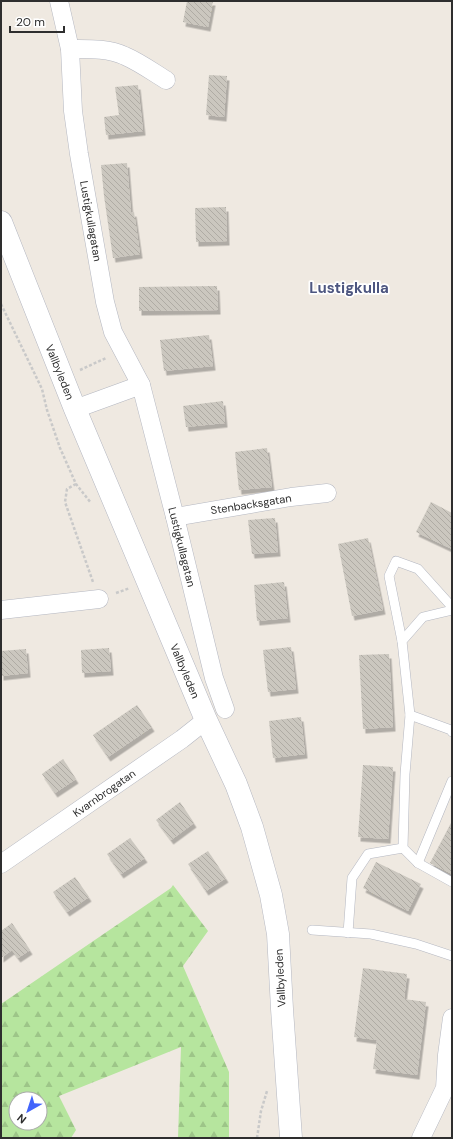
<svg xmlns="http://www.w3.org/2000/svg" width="453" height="1139" viewBox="0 0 453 1139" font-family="'DM Sans',sans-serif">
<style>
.forest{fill:url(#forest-firs);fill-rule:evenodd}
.building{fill:url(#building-back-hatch);filter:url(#shadow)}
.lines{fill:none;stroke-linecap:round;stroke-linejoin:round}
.service-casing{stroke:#b4b7c1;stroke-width:10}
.minor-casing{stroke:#b4b7c1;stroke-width:19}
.secondary-casing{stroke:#b4b7c1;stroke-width:23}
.path{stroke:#c9c9c9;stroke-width:2.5;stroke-dasharray:3 2;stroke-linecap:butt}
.service{stroke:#fff;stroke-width:9}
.minor{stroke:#fff;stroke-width:18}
.secondary{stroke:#fff;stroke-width:22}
.labels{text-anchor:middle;stroke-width:3.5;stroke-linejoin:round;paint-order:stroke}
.street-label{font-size:11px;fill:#2e2e2e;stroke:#fff}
.district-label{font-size:15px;font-weight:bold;fill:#4d5680;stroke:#fff}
</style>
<defs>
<pattern id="forest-firs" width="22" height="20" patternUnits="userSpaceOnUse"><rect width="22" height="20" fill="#b6e59e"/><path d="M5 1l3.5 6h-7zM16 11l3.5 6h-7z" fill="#9dc588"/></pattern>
<pattern id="building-back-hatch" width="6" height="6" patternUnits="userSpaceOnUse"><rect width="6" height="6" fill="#cbc7bf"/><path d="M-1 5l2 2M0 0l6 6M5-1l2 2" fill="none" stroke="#afaba4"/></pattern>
<filter id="shadow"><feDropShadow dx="2.5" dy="4.5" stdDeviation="0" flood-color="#0004"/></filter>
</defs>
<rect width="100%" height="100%" fill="#efe9e1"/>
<path class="forest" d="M173,885L208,931L183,966L229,1072V1138H178L181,1047L59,1096L76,1130L71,1138H1V1004L171,888ZM16,1099H40V1123H16Z"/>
<g class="building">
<path d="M187,1H213L208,27L183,22Z"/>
<path d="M209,75L227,76L224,117L206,115Z"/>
<path d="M138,85L143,131L106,135L104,117L119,115L115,87Z"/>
<path d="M127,163L131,213L134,212L140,254L113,258L104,196L101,165Z"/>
<path d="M226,207L227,241L196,242L195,208Z"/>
<path d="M217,286L218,310L139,311V287Z"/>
<path d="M209,335L213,366L164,371L160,340Z"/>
<path d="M223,401L225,423L186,427L183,406Z"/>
<path d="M267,448L272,487L239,490L235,452Z"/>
<path d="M431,502L452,513V549L416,532Z"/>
<path d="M275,518L278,552L252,554L248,520Z"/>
<path d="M368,538L383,610L352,616L338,544Z"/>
<path d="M284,582L288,618L257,621L254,585Z"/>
<path d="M291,647L296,689L268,692L263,650Z"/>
<path d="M109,648L111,671L82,673L81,650Z"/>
<path d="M26,649L28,673L1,676V651Z"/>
<path d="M389,654L393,727L363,729L359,655Z"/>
<path d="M137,705L152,727L108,757L93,735Z"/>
<path d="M301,717L305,754L273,758L269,721Z"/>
<path d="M63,759L76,779L55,793L42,774Z"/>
<path d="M363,765L393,767L388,839L358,837Z"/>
<path d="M180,802L194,823L171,840L156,820Z"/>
<path d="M452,821V874L430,863Z"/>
<path d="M130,838L145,858L121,874L107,854Z"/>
<path d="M208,851L226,878L206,891L188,864Z"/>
<path d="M376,862L421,884L408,911L363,888Z"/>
<path d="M75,877L89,897L67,912L53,892Z"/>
<path d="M12,923L30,950L18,958L12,950L1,958V931Z"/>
<path d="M363,968L407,974L404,999L426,1002L417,1075L373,1069L377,1040L354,1037Z"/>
</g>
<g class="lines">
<g class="service-casing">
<g id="service">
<path d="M402,641L389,576L396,561L418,569L452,607"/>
<path d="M410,715L402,641L423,617L452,610"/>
<path d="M452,732L451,730L410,715L405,774L403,848L418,863L452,882"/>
<path d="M418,863L452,781"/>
<path d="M312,930L371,934L416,944L452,956"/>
<path d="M348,933L352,878L368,854L403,848"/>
</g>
</g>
<g class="minor-casing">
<g id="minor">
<path d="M59,1L70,49L73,111L79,154L105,302L113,332L141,385L175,517L214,678L225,709"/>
<path d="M70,49C88,49 108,48 125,56C139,62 153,72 166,80"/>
<path d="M75,409L141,385"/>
<path d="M175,517L291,497L327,493"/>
<path d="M1,610L99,599"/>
<path d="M1,864L182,739L206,720"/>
<path d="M421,1138L445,1088L447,1055L452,1018"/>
</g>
</g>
<g class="secondary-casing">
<path id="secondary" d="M1,222L75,409L206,720L236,784L252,827L271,895L278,934L282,1009L291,1138"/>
</g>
<g class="path">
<path d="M1,304L42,389L47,410L60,448L76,484L91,503"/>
<path d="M80,370L106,358"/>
<path d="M76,484L67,489L65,502L93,582"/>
<path d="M116,593L130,588"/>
<path d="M257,1138L261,1111L267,1091"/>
</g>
<use href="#service" class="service"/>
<use href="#minor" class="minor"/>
<use href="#secondary" class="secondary"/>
</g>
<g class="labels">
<g class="street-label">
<text transform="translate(91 221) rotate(80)" y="4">Lustigkullagatan</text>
<text transform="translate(60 372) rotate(68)" y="4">Vallbyleden</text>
<text transform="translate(251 504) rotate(-9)" y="4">Stenbacksgatan</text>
<text transform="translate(182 547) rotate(76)" y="4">Lustigkullagatan</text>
<text transform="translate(185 671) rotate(67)" y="4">Vallbyleden</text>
<text transform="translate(104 793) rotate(-35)" y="4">Kvarnbrogatan</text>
<text transform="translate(280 978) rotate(-93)" y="4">Vallbyleden</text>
</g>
<g class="district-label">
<text x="349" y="293">Lustigkulla</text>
</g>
</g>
<rect width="453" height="1139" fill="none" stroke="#2e2e2e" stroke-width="4"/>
<g transform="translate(28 1111) rotate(219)"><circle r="19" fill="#ffffff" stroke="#ababab"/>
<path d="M0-3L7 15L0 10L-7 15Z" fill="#4264fb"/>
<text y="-6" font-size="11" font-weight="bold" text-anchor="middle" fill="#2e2e2e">N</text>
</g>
<path d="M10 26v6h54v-6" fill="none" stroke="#2e2e2e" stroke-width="2"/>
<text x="16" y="26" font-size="12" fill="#2e2e2e" stroke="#ffffff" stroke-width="3" paint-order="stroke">20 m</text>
</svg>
